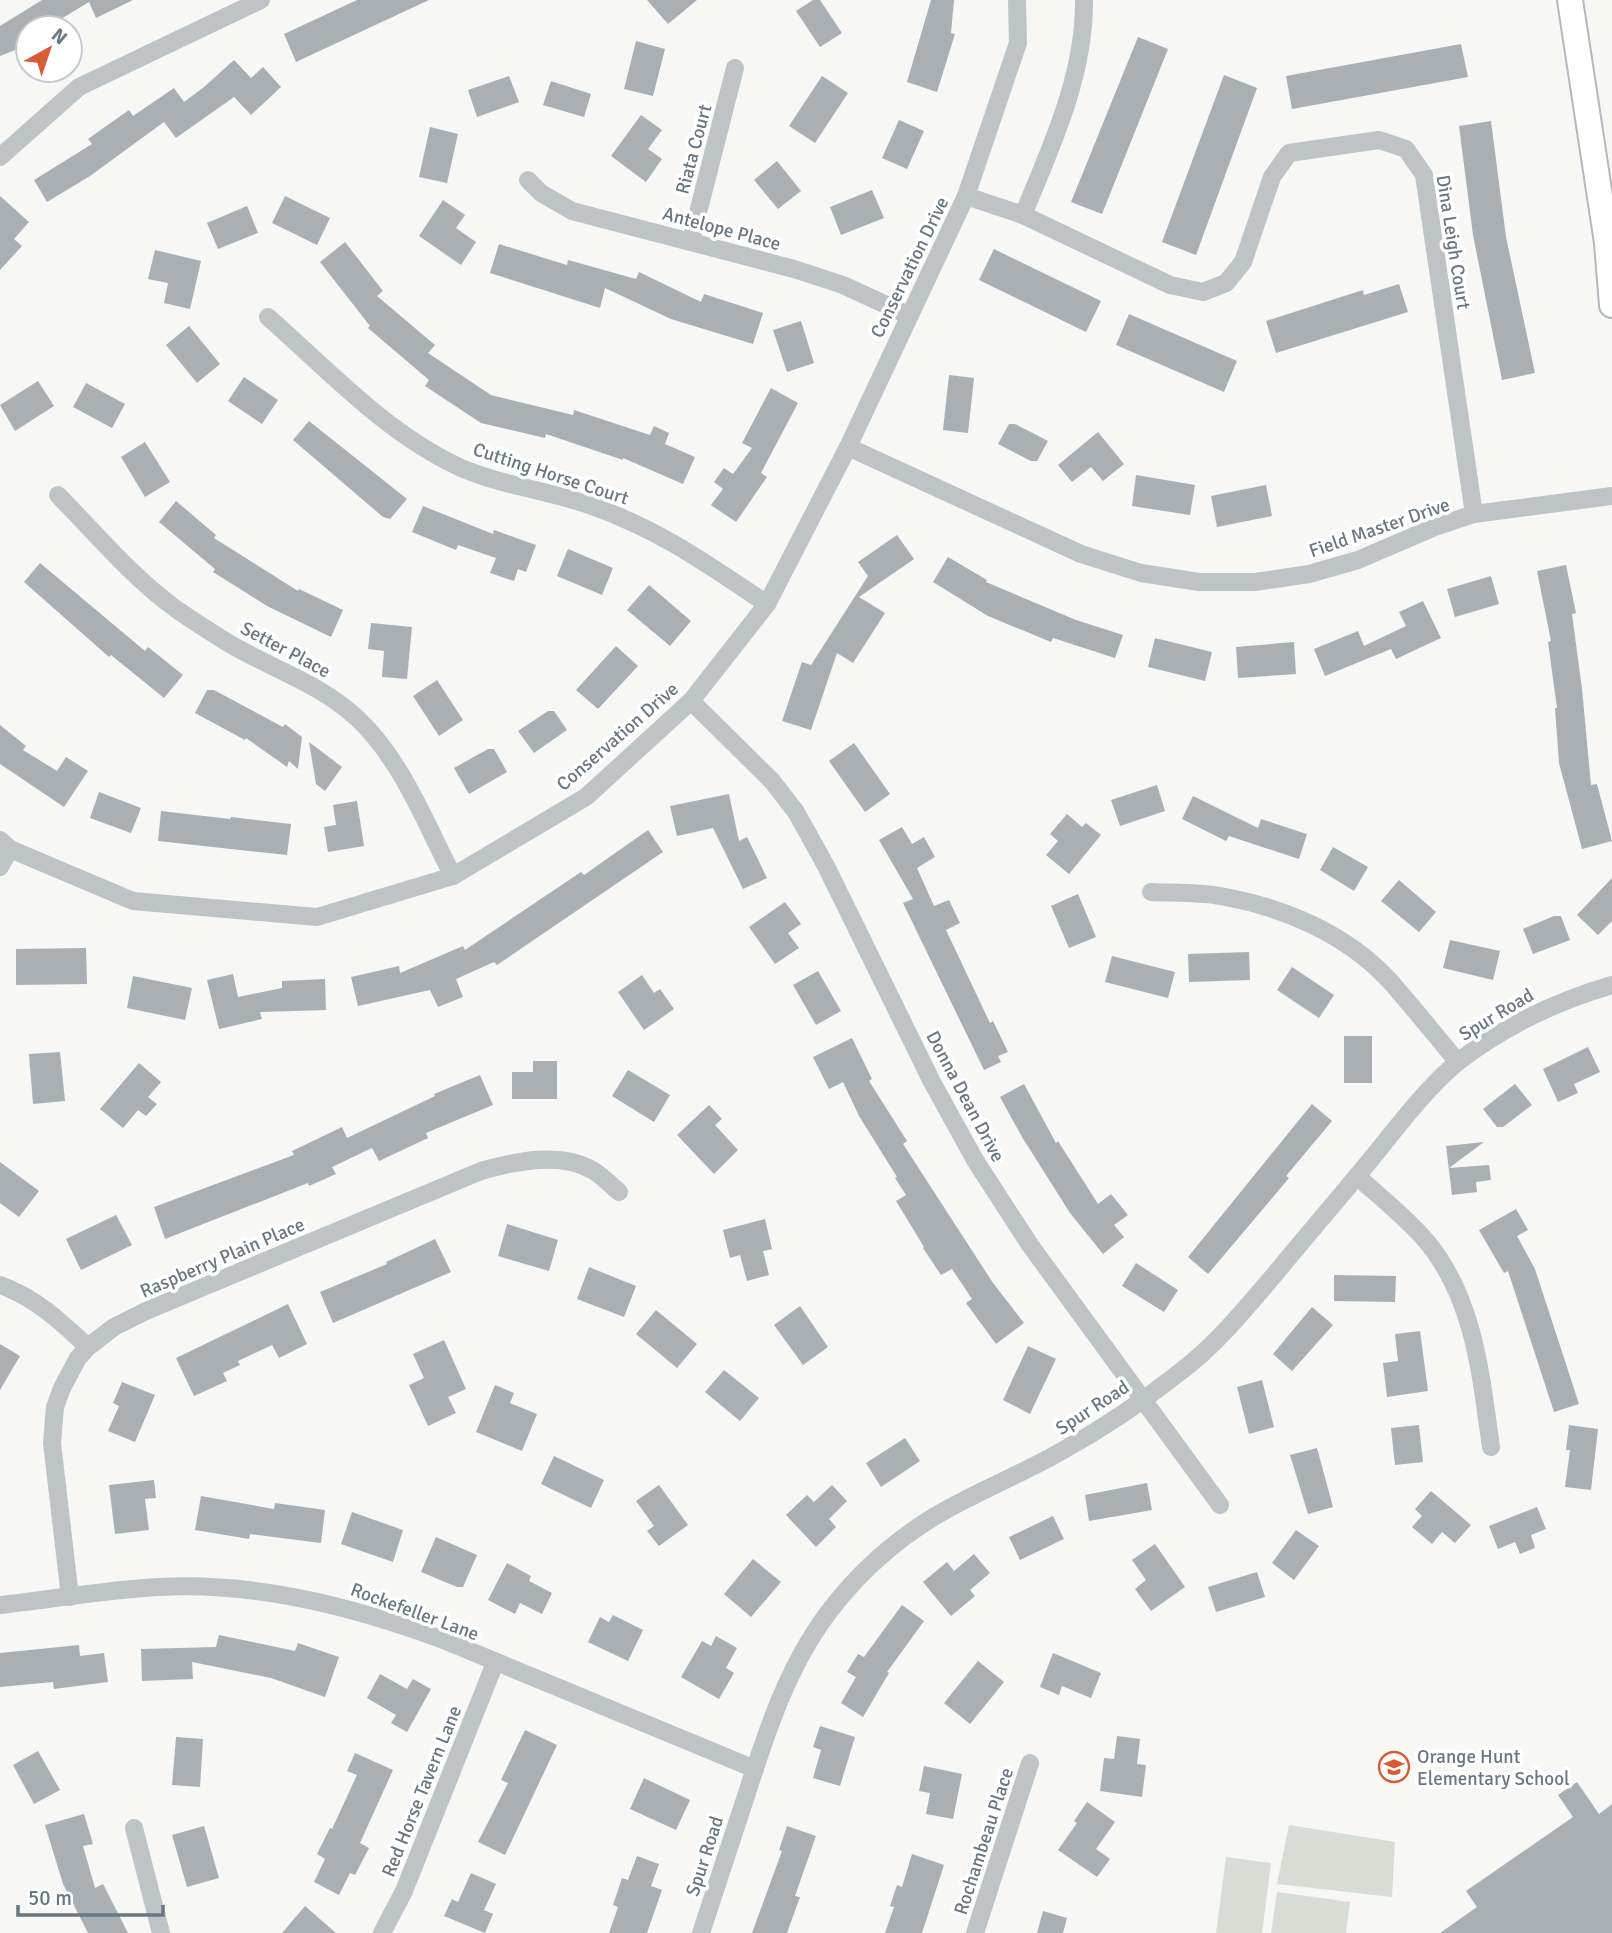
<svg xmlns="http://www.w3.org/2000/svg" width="1612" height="1933" viewBox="0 0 1612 1933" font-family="Signika,sans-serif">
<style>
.green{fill:#d7dcd4}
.building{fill:#a8b0b5}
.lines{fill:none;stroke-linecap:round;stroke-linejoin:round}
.secondary-casing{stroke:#b3b8bd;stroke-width:28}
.minor{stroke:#bec3c6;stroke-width:18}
.secondary{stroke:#fff;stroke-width:24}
.labels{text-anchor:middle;stroke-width:7;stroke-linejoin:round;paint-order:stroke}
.street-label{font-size:19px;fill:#687784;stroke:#fff}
.poi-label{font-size:19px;fill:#687784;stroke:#fff;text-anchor:start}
</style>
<rect width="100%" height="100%" fill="#f7f7f5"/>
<g class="green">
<path d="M1289,1825L1395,1842L1392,1897L1277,1884Z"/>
<path d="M1226,1857L1271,1863L1262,1933H1216Z"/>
<path d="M1277,1892L1350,1902L1346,1933H1271Z"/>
</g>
<g class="building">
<path d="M42,0H133L96,18L89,2L46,28H28V45L0,56V26Z"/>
<path d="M357,0H429L296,62L284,34Z"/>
<path d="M647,0H697L668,24Z"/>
<path d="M813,0H820L842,33L820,47L796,11Z"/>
<path d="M931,0H954L951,33L955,34L937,92L907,82Z"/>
<path d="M1138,37L1168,49L1102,214L1071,202Z"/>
<path d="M636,41L665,49L653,96L624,89Z"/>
<path d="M1461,44L1468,77L1292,109L1286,76Z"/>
<path d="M234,60L251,78L263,67L281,87L251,115L234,97L176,138L164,122L90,176L47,202L34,180L92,144L88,139L129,110L133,116L174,88L184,102L204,87Z"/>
<path d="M1224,75L1257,88L1196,255L1162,242Z"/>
<path d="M509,76L519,102L477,117L468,90Z"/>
<path d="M822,76L848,93L815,143L789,126Z"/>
<path d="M551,81L591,94L584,117L543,105Z"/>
<path d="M641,115L662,130L648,149L662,159L646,182L611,156Z"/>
<path d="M899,120L924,131L907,169L882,158Z"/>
<path d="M1491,121L1506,237L1535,373L1502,380L1473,235L1459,126Z"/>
<path d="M430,127L458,134L447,183L419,177Z"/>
<path d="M777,161L801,191L778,209L754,180Z"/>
<path d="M872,190L884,218L841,235L830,207Z"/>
<path d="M0,196L29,222L14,239L22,246L0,270Z"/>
<path d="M285,196L330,218L317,245L272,223Z"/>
<path d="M443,200L465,215L456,228L476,242L461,265L419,236Z"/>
<path d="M247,206L258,233L218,249L207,223Z"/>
<path d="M345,242L383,291L377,296L435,345L428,353L491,395L573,415L574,410L650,435L654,426L669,433L665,444L695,457L683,484L623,458V460L546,434L545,438L481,423L425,386L429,380L368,328L370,326L320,262Z"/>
<path d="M499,244L567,265L568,260L636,279L639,272L701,302L704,294L763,313L753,344L671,319L605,288L600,308L490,273Z"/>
<path d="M994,249L1101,301L1086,332L979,280Z"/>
<path d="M155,250L201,261L190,309L164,303L168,283L148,279Z"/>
<path d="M1399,284L1408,312L1276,353L1266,321L1363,290L1364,295Z"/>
<path d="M1129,314L1237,361L1224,392L1116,345Z"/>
<path d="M801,321L814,363L787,372L773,330Z"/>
<path d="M189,326L220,364L197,383L166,345Z"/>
<path d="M949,375L974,378L968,433L943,430Z"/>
<path d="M244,377L278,400L262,424L228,401Z"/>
<path d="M38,381L54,406L15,431L0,405Z"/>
<path d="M86,383L125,404L112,428L73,407Z"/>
<path d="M771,388L798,403L761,473L767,477L736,522L711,505L723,489L714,482L724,468L733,474L752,448L742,443Z"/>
<path d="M309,421L407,499L390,519L383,517L293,440Z"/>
<path d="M1009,424H1015L1048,441L1037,461H1031L998,444Z"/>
<path d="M1098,432L1124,464L1103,481L1091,467L1072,482L1058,465Z"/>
<path d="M145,442L170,482L145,497L121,457Z"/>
<path d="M1136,475L1195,485L1190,515L1132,506Z"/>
<path d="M1266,485L1272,516L1217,527L1211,496Z"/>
<path d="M176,501L216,535L214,538L298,591L299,589L343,610L331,637L267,606L213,572L215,569L159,522Z"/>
<path d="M423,506L493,534L494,530L536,545L526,572L518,569L514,581L490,573L496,558L458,545L456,550L412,532Z"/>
<path d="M897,535L914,559L859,597L885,613L853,663L837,653L811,730L782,721L802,662L811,665L868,576L858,562Z"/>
<path d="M568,549L613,568L602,595L557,576Z"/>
<path d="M948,557L987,580L986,582L1076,620L1123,635L1115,658L1053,638L1051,642L988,616L933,582Z"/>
<path d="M40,563L145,651L148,647L183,675L164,698L111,655L109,657L24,582Z"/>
<path d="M1566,565L1576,613L1572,614L1582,689L1591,785L1597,784L1612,841L1582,849L1559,763L1555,708H1557L1548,642L1551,641L1537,571Z"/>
<path d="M1491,576L1499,604L1455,617L1447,589Z"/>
<path d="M649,585L691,621L670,646L627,610Z"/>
<path d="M1423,601L1441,638L1396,659L1391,649L1325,676L1314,649L1358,631L1364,646L1406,626L1399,612Z"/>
<path d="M371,623L412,627L407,679L382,677L384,651L368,649Z"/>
<path d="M1155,638L1212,652L1205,681L1148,667Z"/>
<path d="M1294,642L1296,674L1238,678L1236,647Z"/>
<path d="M616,646L638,666L598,709L576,690Z"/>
<path d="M437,680L463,720L439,736L413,696Z"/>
<path d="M207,690H214L283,727L285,724L302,737L298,769L289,761L287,767L246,738L245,740L195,713Z"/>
<path d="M548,711H554L567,730L534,753L518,731Z"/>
<path d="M0,725L26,746L23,750L57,771L66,757L88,771L64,807L0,764Z"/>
<path d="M309,742L342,767L325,791L316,784Z"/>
<path d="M854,743L890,794L865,812L829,761Z"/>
<path d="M488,749H494L507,772L469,794L454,768Z"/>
<path d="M1157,785L1165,811L1120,826L1111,800Z"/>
<path d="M99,792L141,808L131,833L90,818Z"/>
<path d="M729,794L739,841L747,837L767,878L743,889L713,828L677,836L670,806Z"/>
<path d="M1193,796L1258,828L1261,819L1307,834L1299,859L1229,836L1226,841L1182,819Z"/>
<path d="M357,801L364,846L328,852L324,827L336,825L333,805Z"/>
<path d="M161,811L230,819L231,817L291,824L287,855L158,841Z"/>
<path d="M1067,814L1082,827L1086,823L1101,835L1069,874L1046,855L1058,841L1050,834Z"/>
<path d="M902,827L912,844L924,837L935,857L917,868L934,906L949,900L960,923L946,930L990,1023L993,1021L1008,1052L998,1056L1001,1062L984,1070L903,903L913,899L879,840Z"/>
<path d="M648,830L663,852L497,965L494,962L456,979L463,997L438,1007L430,990L358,1006L351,977L399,966L400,973L463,946L465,950L581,872L584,875Z"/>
<path d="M1333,847L1368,867L1354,891L1320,870Z"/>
<path d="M1612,878V921L1598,935L1577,915Z"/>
<path d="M1399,880L1436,912L1419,932L1381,901Z"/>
<path d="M1078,894L1096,937L1069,948L1051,906Z"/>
<path d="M785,902L801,924L788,933L799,948L775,964L749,927Z"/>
<path d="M1554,916H1561L1570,940L1533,954L1523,929Z"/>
<path d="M1450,940L1500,951L1493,980L1443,968Z"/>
<path d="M86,948L87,984L16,985V949Z"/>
<path d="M1249,952L1250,980L1189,982L1188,954Z"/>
<path d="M1112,956L1175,972L1168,998L1105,982Z"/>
<path d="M1292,967L1334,995L1319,1018L1277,990Z"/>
<path d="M818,971L841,1011L816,1025L793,985Z"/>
<path d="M233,974L238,997L282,988V981L325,979L326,1010L260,1012L262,1019L219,1029L207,980Z"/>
<path d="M642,975L654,993L660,989L674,1009L644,1030L618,992Z"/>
<path d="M133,976L192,988L185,1020L127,1008Z"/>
<rect x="1344" y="1036" width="28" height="47"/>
<path d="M852,1038L872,1079L869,1081L907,1141L903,1144L993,1283L1024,1323L996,1344L966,1303L972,1299L952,1269L941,1275L923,1248L924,1247L896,1201L906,1195L895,1178L897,1177L859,1116L843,1082L829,1089L813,1057Z"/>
<path d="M1588,1047L1600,1072L1574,1084L1578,1093L1558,1102L1543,1069Z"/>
<path d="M60,1052L65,1101L33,1104L29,1054Z"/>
<path d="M533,1061H557V1099H512V1072H533Z"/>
<path d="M139,1063L161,1082L148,1097L157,1104L146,1116L138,1110L123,1128L100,1109Z"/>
<path d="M628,1070L670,1095L654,1122L612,1096Z"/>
<path d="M480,1075L493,1105L426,1133L428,1138L379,1161L372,1148L332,1167L336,1174L309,1186L308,1183L165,1239L154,1207L294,1155L292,1151L342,1127L347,1138L435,1096L434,1094Z"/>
<path d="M1024,1084L1056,1143L1058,1141L1098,1204L1111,1194L1128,1215L1114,1225L1124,1237L1103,1254L1070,1213L1022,1137L1000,1097Z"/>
<path d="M1515,1084L1532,1105L1503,1127H1497L1483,1109Z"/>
<path d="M1312,1104L1332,1121L1286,1176L1289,1178L1208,1274L1188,1257Z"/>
<path d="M709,1105L722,1119L715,1125L738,1150L714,1174L677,1135Z"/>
<path d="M1484,1142L1449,1168L1489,1165L1491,1180L1476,1182L1477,1192L1452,1195L1446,1146Z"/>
<path d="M0,1162L39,1191L19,1217L0,1203Z"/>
<path d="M1516,1209L1528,1230L1517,1236L1535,1269L1579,1404L1554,1412L1508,1271L1504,1273L1479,1230Z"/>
<path d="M116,1215L132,1245L81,1270L66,1239Z"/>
<path d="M765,1219L772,1249L763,1251L769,1275L747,1281L740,1255L730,1258L723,1230Z"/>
<path d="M507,1224L558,1240L549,1271L498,1256Z"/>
<path d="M435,1239L451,1272L333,1323L320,1292L387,1264L386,1262Z"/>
<path d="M1136,1263L1178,1290L1164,1312L1122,1286Z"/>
<path d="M589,1267L636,1286L624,1317L577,1299Z"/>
<path d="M1334,1275L1396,1276L1395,1302L1334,1301Z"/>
<path d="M288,1304L307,1344L279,1358L272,1345L238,1361L240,1365L223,1373L227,1381L194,1396L176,1358Z"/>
<path d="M800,1306L828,1347L803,1365L774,1325Z"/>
<path d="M1312,1307L1333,1325L1292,1371L1273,1354Z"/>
<path d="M656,1310L697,1344L677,1368L636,1334Z"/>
<path d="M1420,1331L1428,1391L1387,1397L1383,1363L1398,1361L1395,1334Z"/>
<path d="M444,1340L466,1389L448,1397L456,1413L428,1426L409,1385L424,1378L413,1354Z"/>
<path d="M0,1344L20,1356L0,1390Z"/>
<path d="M1028,1346L1056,1359L1030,1414L1003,1400Z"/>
<path d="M724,1370L759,1398L740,1421L705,1392Z"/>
<path d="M1262,1380L1274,1427L1249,1434L1237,1387Z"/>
<path d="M122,1382L155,1395L135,1442L108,1431L119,1406L113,1403Z"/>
<path d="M495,1385L514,1393L510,1403L537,1414L522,1451L476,1432Z"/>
<path d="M1419,1425L1423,1462L1395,1465L1391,1428Z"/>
<path d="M1569,1425L1598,1429L1591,1490L1565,1487L1570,1450H1566Z"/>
<path d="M905,1438L920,1461L881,1487L866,1463Z"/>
<path d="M1317,1448L1333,1507L1308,1514L1290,1455Z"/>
<path d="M554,1456L604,1480L591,1508L541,1484Z"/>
<path d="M154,1480L156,1498L145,1499L149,1530L115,1534L109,1485Z"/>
<path d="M1147,1483L1152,1510L1089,1521L1085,1495Z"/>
<path d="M659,1485L688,1525L659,1546L647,1531L654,1526L636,1501Z"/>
<path d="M832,1485L847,1501L829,1519L836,1527L816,1547L786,1515L807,1495L814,1502Z"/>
<path d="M1431,1491L1471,1525L1455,1543L1442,1532L1432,1544L1412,1527L1422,1516L1415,1509Z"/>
<path d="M201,1496L274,1509L275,1503L325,1510L321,1543L250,1534L249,1539L195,1530Z"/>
<path d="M1537,1507L1546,1529L1531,1535L1535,1548L1520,1554L1515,1542L1498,1549L1489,1526Z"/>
<path d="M352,1512L403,1530L393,1562L341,1544Z"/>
<path d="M1053,1516L1064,1539L1020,1560L1009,1537Z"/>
<path d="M1296,1530L1319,1546L1294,1580L1272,1563Z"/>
<path d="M436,1537L477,1555L463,1587H457L421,1572Z"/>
<path d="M1155,1544L1185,1587L1151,1611L1135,1589L1146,1580L1132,1560Z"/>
<path d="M974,1554L990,1573L970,1590L975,1596L951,1616L923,1582L947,1562L954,1571Z"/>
<path d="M753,1559L781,1582L751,1617L724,1594Z"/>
<path d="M507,1563L531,1576L529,1581L552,1593L542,1614L520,1603L515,1614L488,1600Z"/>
<path d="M1257,1572L1265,1597L1216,1612L1208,1587Z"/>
<path d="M902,1605L924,1621L887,1672L889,1673L863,1717L841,1703L856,1677L847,1672L858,1654L864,1657Z"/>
<path d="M613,1615L643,1630L628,1661L588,1642L600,1617L609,1622Z"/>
<path d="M219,1635L295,1651L298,1643L339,1657L325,1697L271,1678L192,1662L193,1679L142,1681L141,1649L216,1647Z"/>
<path d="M716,1636L737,1648L726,1668L734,1673L719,1699L681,1677L702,1641L711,1646Z"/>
<path d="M79,1645L80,1656L104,1653L108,1682L54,1689L53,1682L0,1687V1653Z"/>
<path d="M1053,1653L1101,1673L1091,1698L1062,1686L1059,1695L1040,1687Z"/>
<path d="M978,1661L1004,1682L970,1724L944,1703Z"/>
<path d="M380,1674L407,1689L413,1679L431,1689L407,1732L391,1723L396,1715L367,1698Z"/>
<path d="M820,1726L855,1737L840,1786L813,1778L821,1750L813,1747Z"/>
<path d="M525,1730L557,1745L505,1855L478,1842L508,1783L501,1780Z"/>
<path d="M1117,1736L1140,1739L1137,1764L1146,1765L1142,1797L1100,1791L1104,1758L1114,1759Z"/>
<path d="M176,1737L203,1739L200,1787L172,1785Z"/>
<path d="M38,1751L60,1790L34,1804L13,1765Z"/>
<path d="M355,1753L393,1770L360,1843L369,1848L355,1875L350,1873L339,1895L314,1882L325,1859L317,1854L330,1828L332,1829L357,1775L347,1771Z"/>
<path d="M924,1766L962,1774L953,1819L926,1814L930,1793L919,1791Z"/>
<path d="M644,1778L690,1800L676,1830L630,1809Z"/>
<path d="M1577,1782L1599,1814L1612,1804V1933H1440L1477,1907L1466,1891L1573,1817L1558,1795Z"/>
<path d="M1087,1802L1115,1822L1096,1849L1110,1859L1097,1877L1058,1850L1077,1823L1074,1821Z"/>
<path d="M84,1814L93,1844L83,1846L95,1888L103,1884L128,1933H88L63,1884L45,1825Z"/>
<path d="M204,1826L219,1878L187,1887L172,1835Z"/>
<path d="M787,1826L816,1836L795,1896L800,1897L787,1933H752L782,1851L779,1850Z"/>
<path d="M912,1854L944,1865L922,1933H885L894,1907L890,1906L897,1885L902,1887Z"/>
<path d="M637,1856L659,1864L651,1886L662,1890L647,1933H609L618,1907L613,1905L622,1878L628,1880Z"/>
<path d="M471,1873L496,1884L484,1910L493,1914L485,1933L444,1916L452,1899L458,1902Z"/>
<path d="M305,1906L336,1933H282Z"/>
<path d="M1043,1911L1067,1918L1063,1933H1037Z"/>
</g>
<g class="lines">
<g class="secondary-casing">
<path id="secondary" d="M1570,0L1607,243L1612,305"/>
</g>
<g class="minor">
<path d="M0,157L79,87L261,0"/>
<path d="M528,180L541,193L572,211L794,269L843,285L908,315"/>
<path d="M966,196L1023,215L1170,285L1203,292L1226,283L1243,262L1272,177L1289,153L1379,140L1406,149L1424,175L1474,514"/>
<path d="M1023,215C1051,147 1085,75 1084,0"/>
<path d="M691,240L735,68"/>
<path d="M268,317C328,370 386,433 459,467C502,486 548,490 592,506C660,530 707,564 767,604"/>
<path d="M848,447L1081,554L1141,573L1199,582H1255L1309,574L1358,560L1435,527L1474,514L1612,496"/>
<path d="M58,495C96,534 132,577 176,609C192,620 209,631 225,641C269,668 318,682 357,718C402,760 425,823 453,876"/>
<path d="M691,701L772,781L796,812L826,866L932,1082L975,1160L1030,1245L1220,1505"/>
<path d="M0,840L10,849L133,901L317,917L453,876L586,797L691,701L767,604L848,447L966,196L1018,43L1017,0"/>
<path d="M0,867L10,849"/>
<path d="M1151,892C1174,893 1198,892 1220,896C1283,907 1345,933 1389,980C1413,1007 1435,1035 1458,1062"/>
<path d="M1357,1176C1381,1198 1407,1218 1428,1243C1475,1301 1481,1377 1491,1447"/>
<path d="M0,1285C36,1298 60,1321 88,1347"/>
<path d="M70,1597L52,1443L55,1407L62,1388L78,1358L88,1347L114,1327L146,1311L481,1171C515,1161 562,1151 594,1171C603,1177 611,1185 619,1192"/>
<path d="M0,1605C53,1599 106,1590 159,1587C257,1582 350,1606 441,1639L755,1769"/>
<path d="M134,1828L161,1933"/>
<path d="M382,1933L404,1891L495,1663"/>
<path d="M701,1933C716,1887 731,1842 746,1796C767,1730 790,1659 835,1604C862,1570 895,1541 932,1518C973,1493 1018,1476 1060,1452C1102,1429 1142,1402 1180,1372C1216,1345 1246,1308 1275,1274C1307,1235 1340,1197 1372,1158C1397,1127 1429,1085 1459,1061C1505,1026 1557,1001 1612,985"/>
<path d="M975,1933L1030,1763"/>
</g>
<use href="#secondary" class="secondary"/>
</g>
<defs>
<g id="school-ring" transform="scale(1.575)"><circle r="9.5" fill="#fff" stroke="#d95b33" stroke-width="1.5"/><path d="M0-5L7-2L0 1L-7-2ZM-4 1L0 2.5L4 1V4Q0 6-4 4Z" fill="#d95b33"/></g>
</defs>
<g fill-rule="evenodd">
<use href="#school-ring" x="1394" y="1767"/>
</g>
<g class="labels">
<g class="street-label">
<text transform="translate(693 149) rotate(-75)" y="7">Riata Court</text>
<text transform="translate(722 228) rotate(15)" y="7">Antelope Place</text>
<text transform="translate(1454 242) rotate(81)" y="7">Dina Leigh Court</text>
<text transform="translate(909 267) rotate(-64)" y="7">Conservation Drive</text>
<text transform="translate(551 473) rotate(18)" y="7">Cutting Horse Court</text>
<text transform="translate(1379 527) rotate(-19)" y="7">Field Master Drive</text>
<text transform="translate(286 649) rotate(28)" y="7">Setter Place</text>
<text transform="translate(617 736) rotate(-41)" y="7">Conservation Drive</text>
<text transform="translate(1496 1014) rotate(-31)" y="7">Spur Road</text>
<text transform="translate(966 1096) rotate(62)" y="7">Donna Dean Drive</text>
<text transform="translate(222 1257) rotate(-23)" y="7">Raspberry Plain Place</text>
<text transform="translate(1092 1407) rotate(-33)" y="7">Spur Road</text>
<text transform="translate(415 1611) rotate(20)" y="7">Rockefeller Lane</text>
<text transform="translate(421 1791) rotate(-68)" y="7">Red Horse Tavern Lane</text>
<text transform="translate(983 1841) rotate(-72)" y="7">Rochambeau Place</text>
<text transform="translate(704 1856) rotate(-72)" y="7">Spur Road</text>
</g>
<g class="poi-label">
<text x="1417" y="1763">Orange Hunt<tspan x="1417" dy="22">Elementary School</tspan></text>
</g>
</g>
<g transform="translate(49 49) rotate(40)"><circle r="33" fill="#ffffff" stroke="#c3c9ce" stroke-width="2"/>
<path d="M0-5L12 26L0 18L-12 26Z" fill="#d95b33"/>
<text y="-10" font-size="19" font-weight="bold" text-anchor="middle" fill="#687784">N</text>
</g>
<path d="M18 1905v10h145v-10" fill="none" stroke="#687784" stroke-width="3.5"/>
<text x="28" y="1905" font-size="21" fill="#687784" stroke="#ffffff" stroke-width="5" paint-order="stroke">50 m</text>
</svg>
